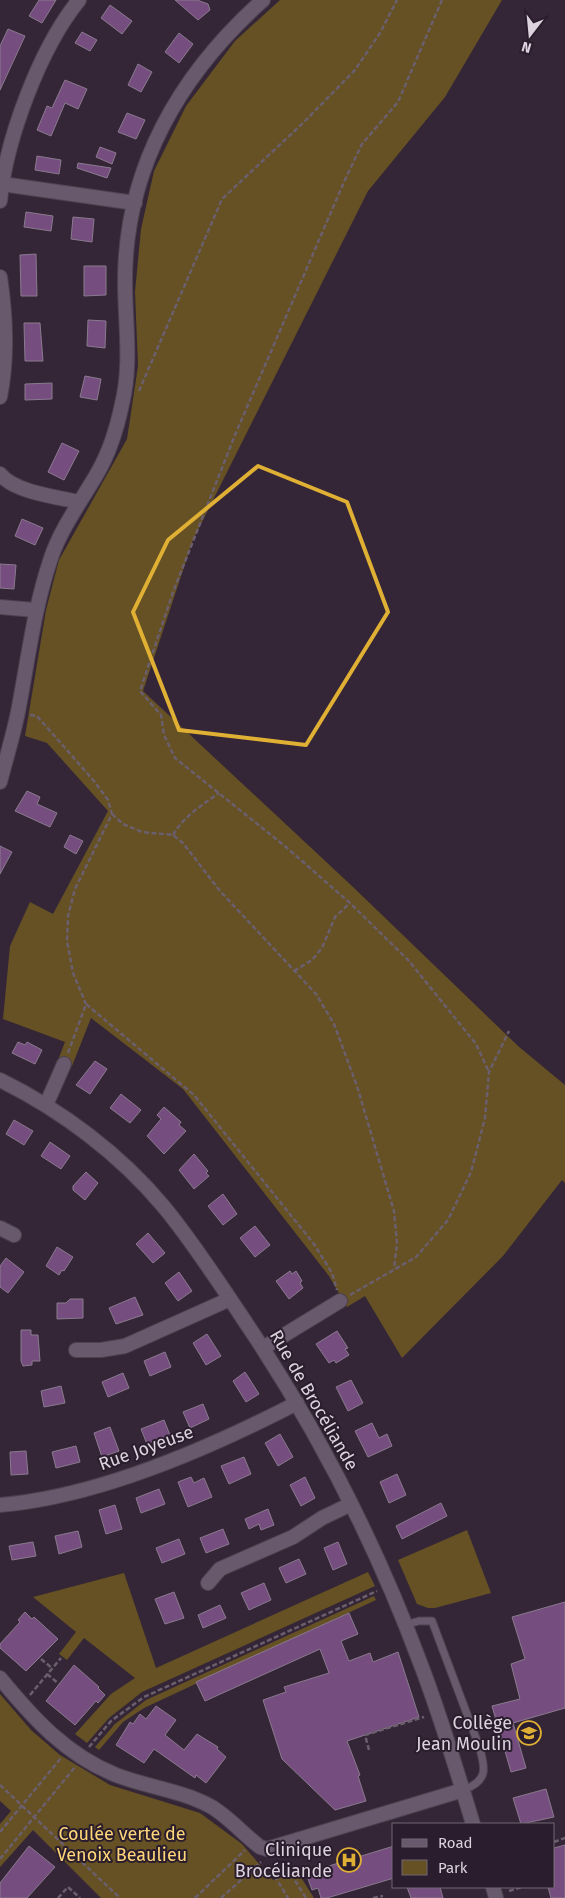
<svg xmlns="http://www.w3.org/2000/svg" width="565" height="1898" viewBox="0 0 565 1898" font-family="'Fira Sans',sans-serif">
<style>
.green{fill:#655123}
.building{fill:#754e7f;stroke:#8a7a8e}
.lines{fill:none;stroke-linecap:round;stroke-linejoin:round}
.lane-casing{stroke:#4d4250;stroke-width:9}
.street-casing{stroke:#4d4250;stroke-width:16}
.path{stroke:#6b5e6d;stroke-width:2.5;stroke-dasharray:5 2.5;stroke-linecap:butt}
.lane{stroke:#68596c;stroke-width:7}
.street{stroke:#68596c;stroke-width:14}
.marked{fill:none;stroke:#e0b034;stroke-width:4;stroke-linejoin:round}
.labels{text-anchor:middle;stroke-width:4;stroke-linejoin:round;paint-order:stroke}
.street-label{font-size:18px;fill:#dcd3de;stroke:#2a1d2d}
.poi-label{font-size:18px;fill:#dcd3de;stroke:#2a1d2d;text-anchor:end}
.park-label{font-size:18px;fill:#ffd77a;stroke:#2a1d2d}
</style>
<rect width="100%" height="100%" fill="#342637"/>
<g class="green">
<path d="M280,0H502L445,97L368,191L193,540L143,691L352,886L518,1046L565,1085V1183L562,1180L503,1256L402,1358L365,1296L347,1307L329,1276L183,1089L91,1018L72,1066L58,1060L65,1042L3,1019L10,946L30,902L53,914L108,811L47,743L25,736L46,610L59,560L127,439L138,366L135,292L141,229L154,171L186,106L235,41Z"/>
<path d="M467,1530L491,1593L435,1608H428L417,1604L398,1560Z"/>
<path d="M368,1572L375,1586L142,1692L109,1718L87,1743L75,1734L111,1694L135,1678L84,1638L67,1660L59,1654L76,1632L33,1597L124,1573L156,1668Z"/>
<path d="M374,1596L376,1600L144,1708L123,1722L99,1750L95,1747L115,1724L146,1700Z"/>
<path d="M0,1694L31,1730L60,1755L110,1785L200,1813L242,1844L273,1880L297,1871L314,1898H101L33,1830L0,1867V1824L11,1811L0,1801Z"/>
</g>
<g class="building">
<path d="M39,0H56L42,23L29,16Z"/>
<path d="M175,0H197L208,4L210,10L198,20Z"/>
<path d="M110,5L132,21L122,34L101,18Z"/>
<path d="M8,29L25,36L0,90V46Z"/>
<path d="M82,32L97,40L90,51L75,43Z"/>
<path d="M179,33L193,44L179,63L165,52Z"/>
<path d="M138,64L152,72L141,92L128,85Z"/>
<path d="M65,80L87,89L78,109L65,103L51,136L37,130L47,106L52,108Z"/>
<path d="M127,113L145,120L136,139L118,132Z"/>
<path d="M100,147L116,153L112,164L96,157Z"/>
<path d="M37,156L61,160L59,174L35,170Z"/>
<path d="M78,163L111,168L107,178L77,168Z"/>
<path d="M26,212L53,216L51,231L24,227Z"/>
<path d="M73,217L94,219L92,242L71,239Z"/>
<path d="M36,254L37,296H21L20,255Z"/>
<path d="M84,266H106V295L84,296Z"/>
<path d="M88,320L106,321L105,348L87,346Z"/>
<path d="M24,323H40L43,361H25Z"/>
<path d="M85,376L101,379L97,400L80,397Z"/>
<path d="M52,383V399L25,400V384Z"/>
<path d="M62,443L79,451L64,480L48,472Z"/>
<path d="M22,519L43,528L35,545L15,536Z"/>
<path d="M0,564L16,565L14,589L0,588Z"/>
<path d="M27,791L40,797L37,804L57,813L50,827L15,811Z"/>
<path d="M70,835L83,841L76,854L64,847Z"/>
<path d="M0,846L12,852L0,874Z"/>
<path d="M18,1042L25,1045L27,1042L42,1050L35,1064L12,1053Z"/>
<path d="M95,1061L107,1069L90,1094L76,1085Z"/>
<path d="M121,1094L141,1110L130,1123L110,1108Z"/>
<path d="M164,1107L181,1122L179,1125L186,1131L164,1154L147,1136L161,1119L157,1115Z"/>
<path d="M14,1120L33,1131L24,1145L6,1134Z"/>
<path d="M50,1142L70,1156L61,1169L41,1156Z"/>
<path d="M194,1154L208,1171L206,1173L209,1176L194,1189L179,1170Z"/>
<path d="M86,1172L98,1183L85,1200L73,1190V1186Z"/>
<path d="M223,1194L237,1214L223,1225L208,1206Z"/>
<path d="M255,1226L270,1245L255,1257L240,1238Z"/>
<path d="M148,1233L165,1253L153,1263L136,1244Z"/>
<path d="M57,1247L73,1257L64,1271L62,1270L59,1275L46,1266Z"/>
<path d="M6,1258L24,1272L8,1293L0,1287V1266Z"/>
<path d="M290,1271L292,1274L296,1271L302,1281L300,1283L303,1288L289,1299L276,1281Z"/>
<path d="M179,1272L192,1291L178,1301L165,1283Z"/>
<path d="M135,1297L143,1315L116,1324L109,1308Z"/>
<path d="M70,1299H83V1318L57,1319V1303H66Z"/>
<path d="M21,1330H31V1335H38L40,1361H32V1365L23,1366L21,1361Z"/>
<path d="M337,1331L348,1348L345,1349L349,1355L336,1363L334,1360L329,1363L316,1344Z"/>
<path d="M207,1334L221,1356L206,1365L193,1343Z"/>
<path d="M165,1352L171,1367L150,1376L144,1361Z"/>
<path d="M245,1372L259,1394L246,1402L233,1381Z"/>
<path d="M123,1373L129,1388L108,1397L102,1382Z"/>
<path d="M351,1380L363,1403L348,1411L336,1387Z"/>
<path d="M61,1386L65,1403L44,1407L41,1391Z"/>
<path d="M203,1404L209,1419L190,1428L183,1412Z"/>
<path d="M164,1420L170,1435L147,1444L141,1429Z"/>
<path d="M372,1423L379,1438L387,1434L392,1446L368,1457L355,1431Z"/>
<path d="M110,1427L119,1451L102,1457L94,1433Z"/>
<path d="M280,1434L293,1457L278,1466L265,1443Z"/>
<path d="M76,1446L80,1462L56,1468L52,1452Z"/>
<path d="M26,1451L28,1474L11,1475L10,1452Z"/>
<path d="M244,1457L251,1474L229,1484L221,1466Z"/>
<path d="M397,1474L406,1495L389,1503L380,1482Z"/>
<path d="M191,1477L194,1483L204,1478L212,1497L188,1507L178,1482Z"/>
<path d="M305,1477L315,1498L301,1506L290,1485Z"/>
<path d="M159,1489L165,1504L141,1513L136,1498Z"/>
<path d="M441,1503L447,1516L402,1539L396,1526Z"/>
<path d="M115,1505L122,1529L106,1534L99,1510Z"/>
<path d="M268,1509L274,1525L261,1530L259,1524L249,1529L245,1519Z"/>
<path d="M223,1529L229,1544L206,1553L200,1538Z"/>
<path d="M78,1531L82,1547L59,1554L55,1536Z"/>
<path d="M179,1539L185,1554L162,1563L156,1548Z"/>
<path d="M33,1542L36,1556L12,1560L9,1546Z"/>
<path d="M338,1542L347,1564L333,1570L324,1548Z"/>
<path d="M299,1559L306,1574L286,1583L279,1568Z"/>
<path d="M264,1583L271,1600L249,1610L241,1593Z"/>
<path d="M174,1592L184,1618L165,1624L155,1599Z"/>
<path d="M565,1602V1708L513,1723L526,1768L511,1772L492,1706L520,1699L511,1664L525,1659L512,1617Z"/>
<path d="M220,1605L226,1618L203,1628L198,1615Z"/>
<path d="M25,1612L32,1619L34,1617L58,1639L26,1671L0,1648V1644L20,1622L18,1620Z"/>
<path d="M349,1613L358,1634L341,1641L349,1661L370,1653L373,1662L398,1652L419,1717L347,1741L360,1775L358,1776L366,1801L335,1810L282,1759L263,1700L286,1692L284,1687L329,1673L320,1649L205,1701L196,1682Z"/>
<path d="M74,1665L99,1687L98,1688L105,1695L98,1703L96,1701L75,1725L46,1701Z"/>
<path d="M156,1706L176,1720L165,1735L184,1750L197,1734L218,1747L217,1749L226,1757L206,1783L196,1775L195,1778L154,1749L144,1763L116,1745L130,1722L133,1724L140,1714L146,1719Z"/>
<path d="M546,1789L554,1817L521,1824L513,1798Z"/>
<path d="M565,1845V1898H551L548,1887H554V1848Z"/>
<path d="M29,1846L55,1867L27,1898H0V1883Z"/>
<path d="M394,1846V1878L327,1898H321L318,1888L312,1890L306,1873Z"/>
<path d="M407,1887H440L443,1898H411Z"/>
</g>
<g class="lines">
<g class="lane-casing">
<path id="lane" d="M405,1625L419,1621H432L479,1746C486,1769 488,1781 463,1790"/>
</g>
<g class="street-casing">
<g id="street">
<path d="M2,184L135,203"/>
<path d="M0,201C6,139 40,48 79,0"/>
<path d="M0,277C6,317 8,357 0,397"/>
<path d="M0,474C14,492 57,497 79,502"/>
<path d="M0,607L35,610"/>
<path d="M0,782C6,759 13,736 18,712C28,660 34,608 51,558C61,528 82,500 98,472C110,451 117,428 122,404C132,364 125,323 125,281C125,168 180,74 263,0"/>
<path d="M0,1080C61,1110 120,1154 164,1207C192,1241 216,1278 240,1314C314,1423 375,1541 421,1665C441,1717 457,1771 473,1824"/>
<path d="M46,1105L64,1064"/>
<path d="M0,1228L14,1235"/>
<path d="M263,1348L340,1301"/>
<path d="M76,1350H101L125,1346L230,1299"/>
<path d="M0,1505C98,1497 210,1448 297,1403"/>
<path d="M208,1583L220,1569L293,1537L322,1518L351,1504"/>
<path d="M0,1678C33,1718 66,1755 116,1775C147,1787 180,1790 210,1806C228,1816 243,1834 260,1847L267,1849L463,1790"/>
<path d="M493,1887L496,1898"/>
</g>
</g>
<g class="path">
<path d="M442,0L398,102L362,144L344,182L235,435L173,592L140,691L161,715L164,735L175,758L286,847L350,903L409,961L476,1044L489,1072"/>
<path d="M139,391L222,199L303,123L355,70L380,33L397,0"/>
<path d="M30,715L37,716L94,781L108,800L112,814L75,889L68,916L67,941L73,973L86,1004"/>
<path d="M112,814L123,824L142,832L173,835L183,843L220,891L316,994L334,1024L357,1086L394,1211L397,1243L394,1269"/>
<path d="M173,835C183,817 202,805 219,793"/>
<path d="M294,971L312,960L322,948L335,917L350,903"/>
<path d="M68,1053L86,1004L194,1095L314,1244L332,1273L337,1290"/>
<path d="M350,1295L416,1257L448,1220L471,1172L485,1118L489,1072L509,1031"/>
<path d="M41,1659L52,1668"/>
<path d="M47,1674L59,1684"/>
<path d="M30,1695L61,1658"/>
<path d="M89,1747L111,1721L144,1697L377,1591"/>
<path d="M369,1750L365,1735L424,1717"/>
<path d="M0,1785L120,1898"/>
<path d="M0,1832L61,1758"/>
<path d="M554,1842L565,1838"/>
<path d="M0,1859L75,1767"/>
<path d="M276,1868V1878L288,1898"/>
<path d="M287,1868L306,1898"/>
<path d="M509,1891L522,1887"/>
<path d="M58,1898L68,1887L80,1898"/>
<path d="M195,1898L245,1850"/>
<path d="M221,1898L261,1862"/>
<path d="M373,1898L383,1896"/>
</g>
<use href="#lane" class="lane"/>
<use href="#street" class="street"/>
</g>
<path class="marked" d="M258,466L347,502L388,612L306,745L179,730L133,612L168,540Z"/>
<defs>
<g id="school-ring" transform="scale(1.25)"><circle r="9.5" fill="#2a1d2d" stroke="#e0b034" stroke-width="1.5"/><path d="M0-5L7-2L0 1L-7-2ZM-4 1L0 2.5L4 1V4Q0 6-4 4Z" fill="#e0b034"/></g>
<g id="hospital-ring" transform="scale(1.25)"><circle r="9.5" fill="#2a1d2d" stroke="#e0b034" stroke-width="1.5"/><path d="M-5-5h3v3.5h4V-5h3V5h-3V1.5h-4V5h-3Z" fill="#e0b034"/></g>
</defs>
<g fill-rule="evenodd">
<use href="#school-ring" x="529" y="1733"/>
<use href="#hospital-ring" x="349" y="1860"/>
</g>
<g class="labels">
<g class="street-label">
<text transform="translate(314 1400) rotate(60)" y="6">Rue de Brocéliande</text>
<text transform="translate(146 1448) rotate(-20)" y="6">Rue Joyeuse</text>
</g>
<g class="poi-label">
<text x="512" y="1729">Collège<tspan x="512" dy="21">Jean Moulin</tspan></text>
<text x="332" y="1856">Clinique<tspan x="332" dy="21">Brocéliande</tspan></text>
</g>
<g class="park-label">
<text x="122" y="1840">Coulée verte de<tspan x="122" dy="21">Venoix Beaulieu</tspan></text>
</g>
</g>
<rect x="392" y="1823" width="162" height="65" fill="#2a1d2d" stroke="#716674"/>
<rect x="402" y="1839" width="25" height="8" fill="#68596c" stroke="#716674"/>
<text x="438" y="1848" font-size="15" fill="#dcd3de">Road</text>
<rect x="402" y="1860" width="25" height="15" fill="#655123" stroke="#716674"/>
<text x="438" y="1873" font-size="15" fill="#dcd3de">Park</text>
<g transform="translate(530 35) rotate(196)" stroke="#2a1d2d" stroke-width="4" paint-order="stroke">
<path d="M0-4L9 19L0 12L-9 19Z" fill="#dcd3de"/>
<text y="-8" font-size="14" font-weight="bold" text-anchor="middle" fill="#dcd3de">N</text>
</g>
</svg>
